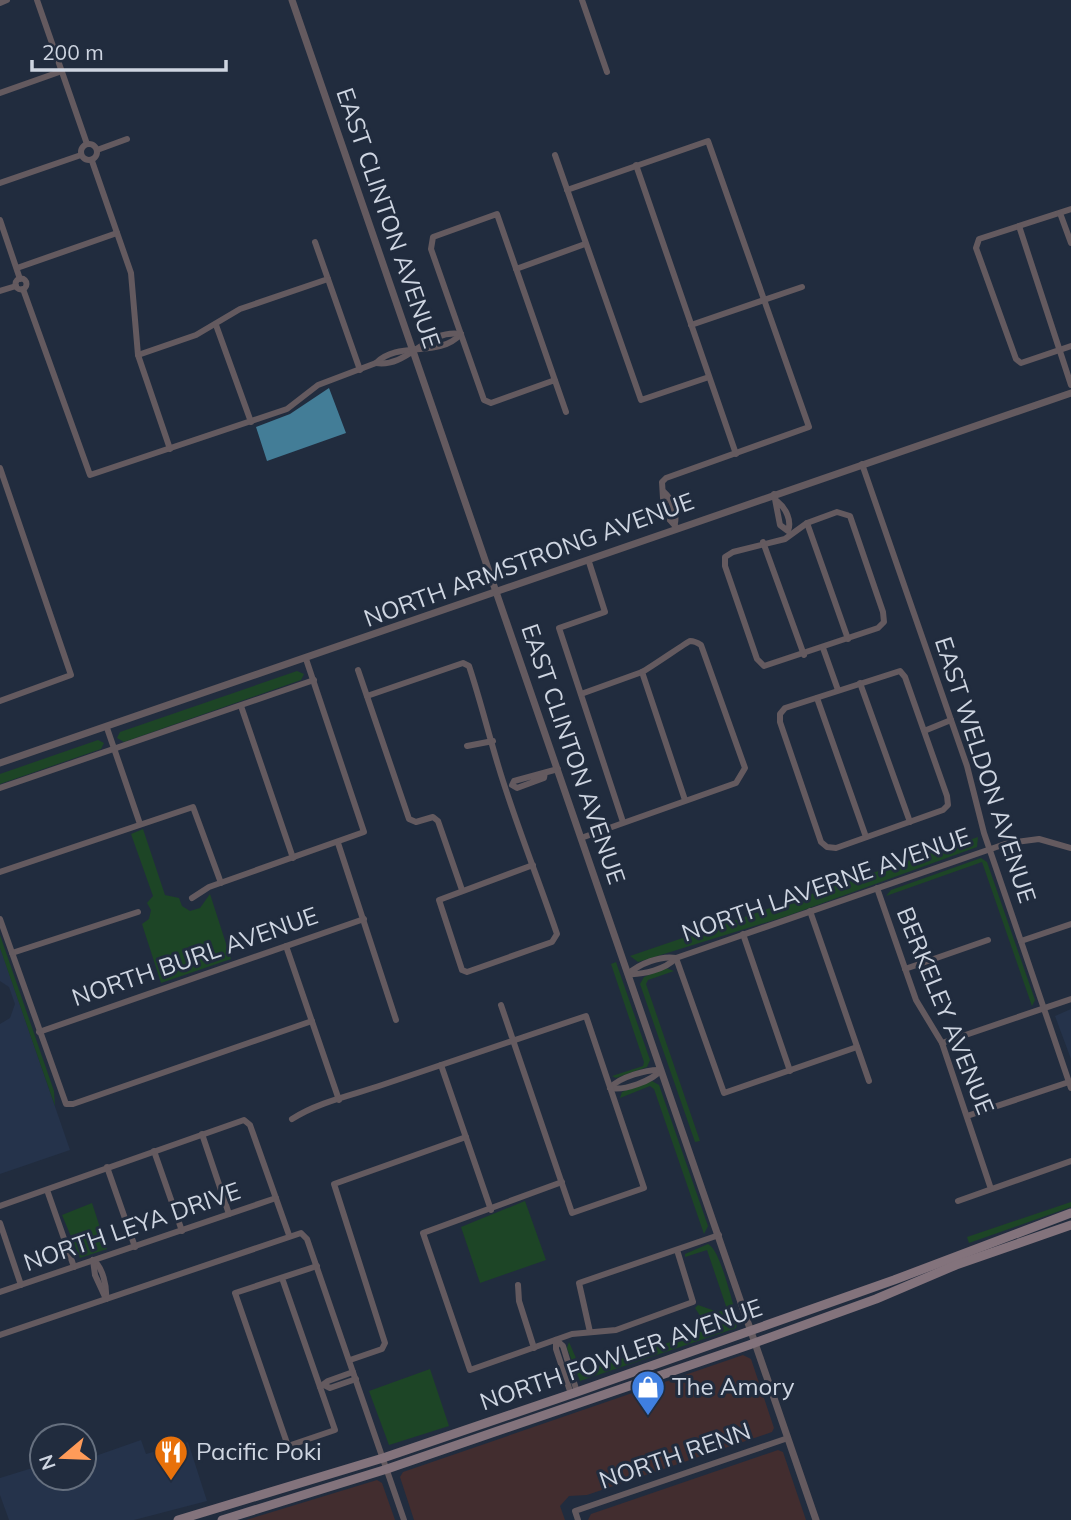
<svg xmlns="http://www.w3.org/2000/svg" width="1071" height="1520" viewBox="0 0 1071 1520" font-family="Mulish,sans-serif">
<style>
.built{fill:#25334b}
.industrial{fill:#422d2f}
.green{fill:#1d4526}
.water{fill:#437d97}
.lines{fill:none;stroke-linecap:round;stroke-linejoin:round}
.minor{stroke:#645a5f;stroke-width:6}
.tertiary{stroke:#645a5f;stroke-width:7}
.secondary{stroke:#83737c;stroke-width:9}
.labels{text-anchor:middle;stroke-width:6;stroke-linejoin:round;paint-order:stroke}
.street-label{font-size:24px;fill:#ced5e1;stroke:#212c3e}
.poi-label{font-size:24px;fill:#ced5e1;stroke:#212c3e;text-anchor:start}
</style>
<rect width="100%" height="100%" fill="#212c3e"/>
<g class="built">
<path d="M0,947L70,1150L0,1174V1024L10,1018L15,1004L9,987L0,981Z"/>
<path d="M1071,1009V1059L1055,1016Z"/>
<path d="M141,1440L146,1454L188,1442L207,1501L134,1520H9L0,1495V1478L42,1465V1478H84V1460Z"/>
</g>
<g class="industrial">
<path d="M743,1355L751,1359L774,1428L772,1432L587,1495L569,1496L560,1506L565,1520H414L400,1477L403,1472Z"/>
<path d="M778,1450L783,1452L806,1520H588L591,1514Z"/>
<path d="M377,1480L382,1483L395,1520H246Z"/>
</g>
<g class="green">
<path d="M297,671L304,674L301,680L124,742L117,738L120,732Z"/>
<path d="M98,740L104,743L101,749L0,784V774Z"/>
<path d="M143,829L165,895L179,898L182,906L190,911L200,908L210,894L231,959L161,983L142,924L149,919L151,910L147,903L153,896L131,834Z"/>
<path d="M978,837L977,847L787,916L638,962L630,956Z"/>
<path d="M981,858L987,862L1035,1000L1032,1006L982,862L886,896L891,890Z"/>
<path d="M0,935L54,1091L55,1106L0,948Z"/>
<path d="M616,962L650,1060L647,1067L616,1078L612,1076L643,1066L644,1062L611,964Z"/>
<path d="M666,968L674,971L648,980L646,984L700,1141L695,1142L640,984L644,977Z"/>
<path d="M652,1081L659,1085L708,1226L704,1234L654,1089L650,1086L620,1098L622,1092Z"/>
<path d="M525,1201L546,1260L480,1283L461,1227Z"/>
<path d="M1071,1202V1207L969,1243L967,1237Z"/>
<path d="M92,1203L107,1249L80,1258L62,1215Z"/>
<path d="M708,1244C721,1250 732,1304 738,1320L736,1328L580,1381L567,1348L569,1342L582,1372L709,1329L695,1308L698,1305L718,1312L727,1309L707,1250L685,1257V1254Z"/>
<path d="M430,1369L449,1426L389,1445L369,1391Z"/>
</g>
<path class="water" d="M329,388L346,433L267,461L256,427L290,414Z"/>
<g class="lines">
<g class="minor">
<path d="M37,0L87,144"/>
<path d="M582,0L607,72"/>
<path d="M0,3L7,0"/>
<path d="M0,93L62,71"/>
<circle cx="89" cy="152" r="8"/>
<path d="M97,150L127,139"/>
<path d="M555,155L641,400L709,377"/>
<path d="M92,161L131,273L138,355L170,449"/>
<path d="M636,165L736,454"/>
<path d="M0,183L81,155"/>
<path d="M567,190L708,141L809,427L666,478L662,482L663,498L669,519L677,528"/>
<path d="M1071,209L979,239L976,248L1016,359L1021,363L1071,346"/>
<path d="M1060,213L1071,243"/>
<path d="M0,220L20,279"/>
<path d="M1019,226L1071,385"/>
<path d="M315,242L360,370"/>
<path d="M17,268L117,233"/>
<path d="M516,269L585,244"/>
<circle cx="21" cy="284" r="5.5"/>
<path d="M23,289L90,475L287,409L318,385L376,363C399,340 438,359 461,334"/>
<path d="M0,291L16,286"/>
<path d="M216,325L251,422"/>
<path d="M691,325L802,287"/>
<path d="M138,355L196,335L240,309L328,279"/>
<path d="M376,363C408,368 427,328 461,334"/>
<path d="M555,380L491,403L484,400L431,249L433,237L497,214L566,412"/>
<path d="M862,464L967,766L984,833L1071,1088"/>
<path d="M0,468L71,675L0,701"/>
<path d="M664,492C672,499 677,513 675,523"/>
<path d="M774,494L780,525L788,531C792,521 786,508 777,501"/>
<path d="M837,512L850,516L883,612L884,622L878,628L764,666L757,659L725,566V557L733,552L785,539L807,523Z"/>
<path d="M807,523L848,639"/>
<path d="M763,542L804,655"/>
<path d="M589,562L605,612L559,628L623,822"/>
<path d="M823,648L838,690"/>
<path d="M358,670L409,819L416,822L433,817L438,821L462,890"/>
<path d="M860,683L910,822"/>
<path d="M581,694L642,672"/>
<path d="M367,696L463,663L469,666C480,699 488,732 498,765C515,822 538,878 557,934L552,942L467,972L462,970L439,900L533,865"/>
<path d="M817,698L866,837"/>
<path d="M241,706L293,858"/>
<path d="M107,728L140,824"/>
<path d="M924,731L905,677L900,671L785,708L780,714V722L821,842L827,847L836,848L943,810L948,805L947,796L924,731L951,720"/>
<path d="M467,746L493,741"/>
<path d="M545,773L544,778L517,788L512,785L514,781L558,769"/>
<path d="M0,788L314,680"/>
<path d="M581,838L736,783L745,768L701,645C698,643 693,641 690,641C687,642 650,668 642,672L685,800"/>
<path d="M338,843L396,1020"/>
<path d="M0,872L193,807L221,883"/>
<path d="M877,888L916,1000L942,1043L991,1189"/>
<path d="M192,898L209,887L364,832L306,659"/>
<path d="M810,911L869,1081"/>
<path d="M0,919L66,1104H73L312,1021"/>
<path d="M743,934L790,1071"/>
<path d="M1021,941L1071,924"/>
<path d="M286,946L339,1100"/>
<path d="M12,953L138,912"/>
<path d="M676,958L724,1093L857,1047"/>
<path d="M905,969L988,940"/>
<path d="M628,974C643,975 666,969 676,958L1008,843L1039,839L1071,848"/>
<path d="M628,974C639,964 661,955 676,958"/>
<path d="M39,1032L364,919"/>
<path d="M942,1043L1071,999"/>
<path d="M441,1065L491,1210"/>
<path d="M610,1088C624,1091 652,1081 661,1070"/>
<path d="M610,1088C619,1077 648,1069 661,1070"/>
<path d="M967,1116L1069,1082"/>
<path d="M292,1119C318,1102 353,1095 382,1085C450,1062 518,1039 586,1016L644,1188L572,1213L501,1005"/>
<path d="M202,1134L229,1214"/>
<path d="M154,1151L182,1231"/>
<path d="M107,1167L135,1247"/>
<path d="M562,1182L423,1233L470,1370L572,1334L616,1330L693,1302L677,1250"/>
<path d="M47,1190L74,1267"/>
<path d="M958,1201L1071,1161"/>
<path d="M0,1206L244,1120L250,1125L289,1235"/>
<path d="M0,1223L21,1285"/>
<path d="M93,1260C103,1267 107,1287 106,1299"/>
<path d="M93,1260L95,1275L106,1299"/>
<path d="M282,1278L335,1430L288,1446L235,1293L317,1266"/>
<path d="M518,1285L519,1301L534,1348"/>
<path d="M0,1292L276,1198"/>
<path d="M590,1332L579,1283L719,1235"/>
<path d="M0,1335L301,1233L307,1239L404,1520"/>
<path d="M556,1340L563,1346L577,1392"/>
<path d="M556,1340V1349L571,1394"/>
<path d="M350,1360L382,1349L385,1343L334,1184L466,1137"/>
<path d="M324,1385L330,1388L356,1379"/>
<path d="M320,1387L328,1381L353,1372"/>
<path d="M578,1520L575,1511L788,1438"/>
</g>
<g class="tertiary">
<path d="M292,0L816,1520"/>
<path d="M0,763L1071,393"/>
</g>
<g class="secondary">
<path d="M178,1520L383,1458L577,1392L894,1280L1071,1213"/>
<path d="M222,1520L387,1469L749,1345L876,1299L956,1265L1071,1225"/>
</g>
</g>
<defs>
<g id="shop-pin" transform="scale(1.75)"><path d="M0 17L-7.5 6A9.5 9.5 0 1 1 7.5 6Z" fill="#3f7fe0" stroke="#212c3e"/><path d="M-5-2.5h2.3a2.7 3.5 0 0 1 5.4 0H5L5.5 6h-11ZM-1.5-2.5h3a1.5 2.3 0 0 0-3 0Z" fill="#fff"/></g>
<g id="restaurant-pin" transform="scale(1.75)"><path d="M0 17L-7.5 6A9.5 9.5 0 1 1 7.5 6Z" fill="#e8710a" stroke="#212c3e"/><path d="M-5-6h1v4h1v-4h1v4h1v-4h1v5L-1.5 .5V6h-2V.5L-5-1ZM5-6V6H3V1.5H1.5Q1.5-4 5-6Z" fill="#fff"/></g>
</defs>
<g fill-rule="evenodd">
<use href="#shop-pin" x="648" y="1387"/>
<use href="#restaurant-pin" x="171" y="1452"/>
</g>
<g class="labels">
<g class="street-label">
<text transform="translate(388 218) rotate(71)" y="8">EAST CLINTON AVENUE</text>
<text transform="translate(529 560) rotate(-20)" y="8">NORTH ARMSTRONG AVENUE</text>
<text transform="translate(573 754) rotate(71)" y="8">EAST CLINTON AVENUE</text>
<text transform="translate(985 770) rotate(72)" y="8">EAST WELDON AVENUE</text>
<text transform="translate(826 885) rotate(-19)" y="8">NORTH LAVERNE AVENUE</text>
<text transform="translate(195 957) rotate(-19)" y="8">NORTH BURL AVENUE</text>
<text transform="translate(945 1011) rotate(68)" y="8">BERKELEY AVENUE</text>
<text transform="translate(132 1227) rotate(-19)" y="8">NORTH LEYA DRIVE</text>
<text transform="translate(621 1355) rotate(-19)" y="8">NORTH FOWLER AVENUE</text>
<text transform="translate(675 1456) rotate(-19)" y="8">NORTH RENN</text>
</g>
<g class="poi-label">
<text x="672" y="1395">The Amory</text>
<text x="196" y="1460">Pacific Poki</text>
</g>
</g>
<g transform="translate(63 1457) rotate(251)"><circle r="33" fill="#212c3e" stroke="#66707f" stroke-width="2"/>
<path d="M0-5L12 26L0 18L-12 26Z" fill="#fe9b59"/>
<text y="-10" font-size="19" font-weight="bold" text-anchor="middle" fill="#ced5e1">N</text>
</g>
<path d="M32 60v10h194v-10" fill="none" stroke="#ced5e1" stroke-width="3.5"/>
<text x="42" y="60" font-size="21" fill="#ced5e1" stroke="#212c3e" stroke-width="5" paint-order="stroke">200 m</text>
</svg>
